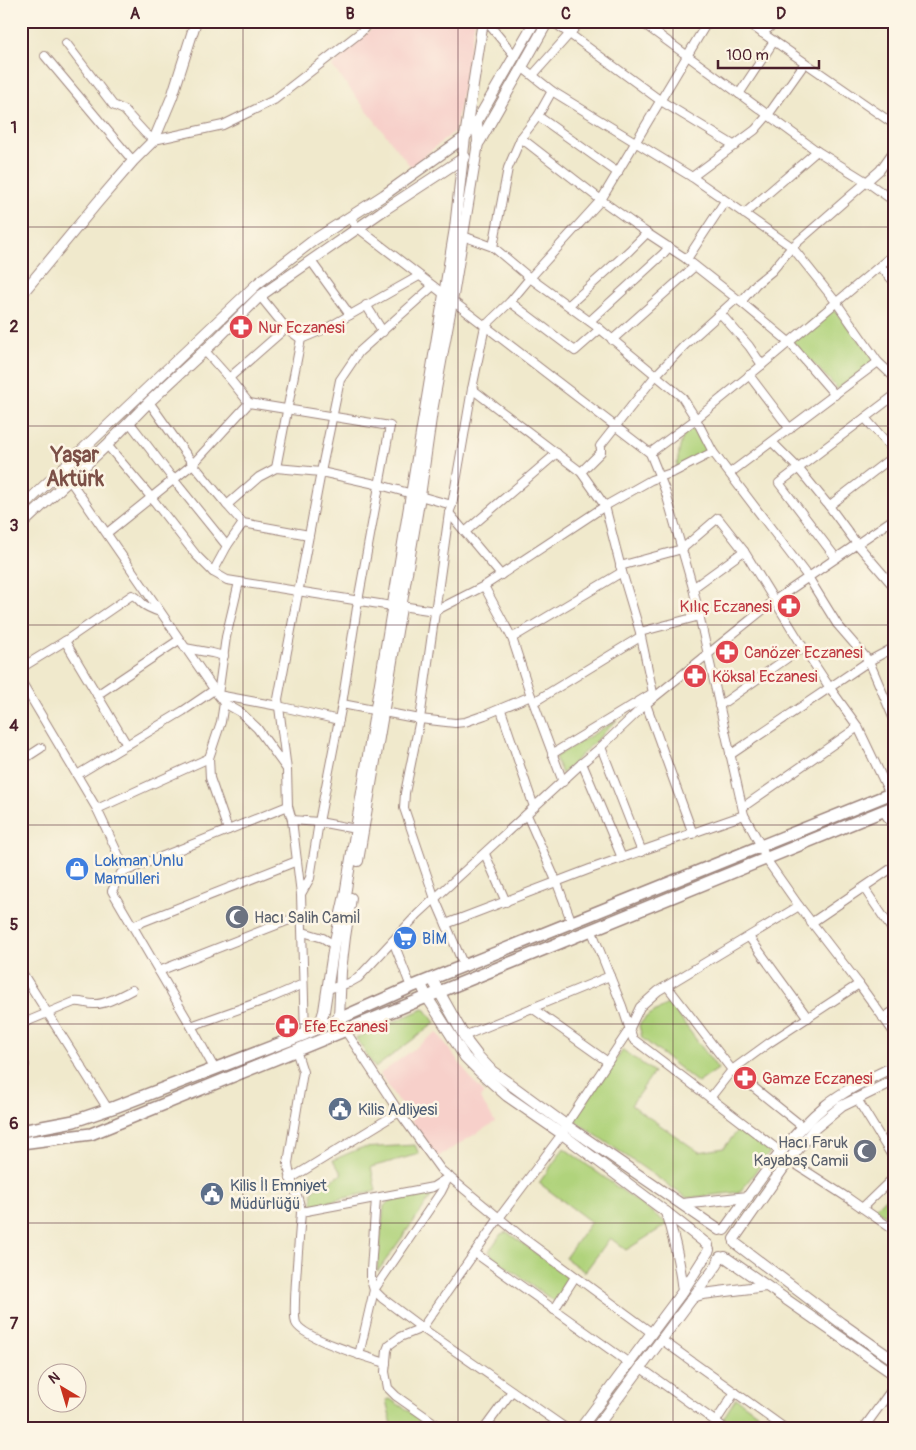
<svg xmlns="http://www.w3.org/2000/svg" width="916" height="1450" viewBox="0 0 916 1450" font-family="Pangolin,sans-serif">
<style>
.built{fill:#f7d0ca}
.green{fill:#b0d37b;stroke:#7d7953}
.lines{fill:none;stroke-linecap:round;stroke-linejoin:round}
.minor-casing{stroke:#9d847c;stroke-width:10}
.tertiary-casing{stroke:#9d847c;stroke-width:12}
.secondary-casing{stroke:#9d847c;stroke-width:14}
.minor{stroke:#fff;stroke-width:8}
.tertiary{stroke:#fff;stroke-width:10}
.secondary{stroke:#fff;stroke-width:11}
.grid{fill:none;stroke:#4a1f2b;stroke-width:1;stroke-opacity:0.55}
.labels{text-anchor:middle;stroke-width:5;stroke-linejoin:round;paint-order:stroke}
.health-label{font-size:16px;fill:#be3a42;stroke:#fcf5e5;text-anchor:start}
.shop-label{font-size:16px;fill:#366cbe;stroke:#fcf5e5;text-anchor:start}
.worship-label{font-size:16px;fill:#5b616d;stroke:#fcf5e5;text-anchor:start}
.service-label{font-size:16px;fill:#4e5e75;stroke:#fcf5e5;text-anchor:start}
.district-label{font-size:21px;font-weight:bold;fill:#7c5047;stroke:#fcf5e5}
.neatline{fill:none;stroke:#4a1f2b;stroke-width:2}
.grid-label{font-size:16px;text-anchor:middle;font-weight:bold;fill:#4a1f2b}
</style>
<rect width="100%" height="100%" fill="#fcf5e5"/>
<filter id="ink" filterUnits="userSpaceOnUse"><feTurbulence type="fractalNoise" baseFrequency=".02" numOctaves="2"/><feDisplacementMap in="SourceGraphic" scale="10" xChannelSelector="R" yChannelSelector="G"/><feConvolveMatrix kernelMatrix="1 2 1 2 8 2 1 2 1" color-interpolation-filters="sRGB"/></filter>
<filter id="wash" filterUnits="userSpaceOnUse"><feTurbulence type="fractalNoise" baseFrequency=".0096" numOctaves="4" result="noise"/><feDisplacementMap in="SourceGraphic" scale="20" xChannelSelector="R" yChannelSelector="G"/><feGaussianBlur stdDeviation="1.12" result="paint"/><feColorMatrix in="noise" values="0 0 0 0 0 0 0 0 0 0 0 0 0 0 0 0 0 1.4 0 .05"/><feComposite in="paint" operator="in"/></filter>
<g filter="url(#wash)">
<rect width="100%" height="100%" fill="#f0e9cc"/>
<g class="built">
<path d="M380,21H475L455,131L411,167L332,66Z"/>
<path d="M437,1032L472,1080L484,1093L480,1098L495,1122L436,1158L380,1074Z"/>
</g>
<g class="green">
<path d="M830,305L876,360L838,389L790,339Z"/>
<path d="M693,429L707,451L676,470C678,460 680,440 685,433C688,429 689,430 693,429Z"/>
<path d="M617,720L562,774L555,757Z"/>
<path d="M669,1003L718,1069L698,1083L642,1038L639,1025L646,1017Z"/>
<path d="M423,1009L426,1010L435,1023L375,1068L356,1038Z"/>
<path d="M623,1050L654,1072L631,1105L699,1152L724,1148L740,1127L771,1151L740,1192L687,1198L574,1120Z"/>
<path d="M415,1145L419,1154L371,1167L376,1191L313,1205L312,1191L342,1174L333,1160L361,1148Z"/>
<path d="M564,1148L668,1224L626,1250L610,1238L585,1272L565,1258L591,1222L539,1183Z"/>
<path d="M895,1188V1223L875,1208Z"/>
<path d="M433,1192V1194L378,1271L377,1270L384,1206L388,1202Z"/>
<path d="M507,1232L571,1279L555,1302L492,1256L489,1251L501,1234Z"/>
<path d="M736,1398L779,1429H734L722,1420Z"/>
<path d="M390,1399L436,1429H393L386,1400Z"/>
</g>
</g>
<g filter="url(#ink)">
<g class="lines">
<g class="minor-casing">
<g id="minor">
<path d="M486,21L515,56"/>
<path d="M552,21L661,101L735,146"/>
<path d="M640,21L768,115L755,130L692,177"/>
<path d="M745,21L895,125"/>
<path d="M762,33L778,21"/>
<path d="M66,43L113,105L124,110L145,133L154,140L223,125L274,100L361,32L370,21"/>
<path d="M45,56L133,161"/>
<path d="M805,63L768,115L817,151L867,182L895,202"/>
<path d="M523,68L552,91L692,177L792,247L836,302L878,362L895,378"/>
<path d="M533,75L581,21"/>
<path d="M739,94L774,41"/>
<path d="M538,116L618,173"/>
<path d="M521,138L601,200L647,233L685,258L741,302L789,342L835,395"/>
<path d="M744,214L817,151"/>
<path d="M350,218L358,228L650,453L665,490L693,588L744,815L761,846L766,859L799,906L859,984L895,1034"/>
<path d="M463,236L493,247L530,278L600,329L682,397L696,419L713,452L808,577L837,624L869,661L895,722"/>
<path d="M493,247L508,168L521,138L538,116L552,91"/>
<path d="M687,259L725,201"/>
<path d="M311,261L350,315"/>
<path d="M880,266L895,283"/>
<path d="M260,296L286,328L301,339"/>
<path d="M510,302L575,351L600,329"/>
<path d="M741,302L756,284L772,271L792,247L880,170L895,149"/>
<path d="M366,305L383,332"/>
<path d="M569,305L629,251L647,233"/>
<path d="M721,314L749,346L762,365"/>
<path d="M590,321L663,254L669,247"/>
<path d="M612,340L695,266"/>
<path d="M204,350L229,378L249,403"/>
<path d="M749,375L790,429"/>
<path d="M229,378L286,328"/>
<path d="M472,389L581,472L605,506L622,572L640,632L653,693L646,704L693,834"/>
<path d="M149,402L193,464L227,505L243,523L309,535"/>
<path d="M865,418L895,452"/>
<path d="M130,423L173,479L227,546"/>
<path d="M772,442L798,468L829,506L857,544L895,588"/>
<path d="M107,445L151,497L196,555L213,572L227,580L392,606H401L435,611L484,586L605,506L651,480L674,472L713,452"/>
<path d="M650,453L696,419L762,365L895,253"/>
<path d="M276,468L301,339L327,328L419,276"/>
<path d="M62,469L218,695L224,703L240,712L257,728L286,768"/>
<path d="M581,472L601,452V448L600,446L656,375L685,345L736,299"/>
<path d="M730,473L878,362"/>
<path d="M227,505L259,477L276,468L321,472L380,485L452,505"/>
<path d="M829,506L895,455"/>
<path d="M449,513L501,575"/>
<path d="M465,532L557,453"/>
<path d="M107,533L193,464L249,403L390,426L358,601L342,704L319,822L310,878L301,894"/>
<path d="M836,558L779,483L895,395"/>
<path d="M620,566L682,549L718,518L744,551L803,647L830,688L858,727L890,794"/>
<path d="M213,572L227,546L243,523"/>
<path d="M239,582L226,637L218,695L278,706L339,720"/>
<path d="M484,586L512,638L531,696L563,782"/>
<path d="M693,588L744,551"/>
<path d="M640,632L700,616"/>
<path d="M512,638L622,572"/>
<path d="M65,641L127,745"/>
<path d="M185,648L212,653L224,656"/>
<path d="M21,668L65,641L132,595C138,597 138,600 143,604C148,608 154,610 160,612"/>
<path d="M21,681L97,809L126,871"/>
<path d="M97,695L179,640"/>
<path d="M534,702L640,637"/>
<path d="M224,703L221,722L209,758L210,778L228,830"/>
<path d="M342,704L420,719L455,723L465,722L485,715L531,696"/>
<path d="M719,706L803,647"/>
<path d="M501,710L534,807"/>
<path d="M601,747L642,852"/>
<path d="M552,754L651,694"/>
<path d="M730,755L869,661L895,647"/>
<path d="M21,761L41,748"/>
<path d="M582,763L622,858"/>
<path d="M77,775L183,711L214,690"/>
<path d="M743,807L858,727"/>
<path d="M97,809L209,758"/>
<path d="M883,811L895,828"/>
<path d="M527,815L557,883L572,923"/>
<path d="M292,820L319,822L361,830"/>
<path d="M485,854L506,902"/>
<path d="M864,888L895,934"/>
<path d="M811,923L895,866"/>
<path d="M446,924L590,869L744,815"/>
<path d="M132,926L297,861"/>
<path d="M591,929L622,1006L633,1039L781,1152"/>
<path d="M303,932L323,938L334,945"/>
<path d="M749,937L808,1018"/>
<path d="M393,941L411,987"/>
<path d="M464,966L435,899L404,808L405,793L420,719L449,513L452,505L472,389L485,326L510,302L530,278L601,200L708,21"/>
<path d="M21,971L108,1109"/>
<path d="M159,971L302,915"/>
<path d="M667,986L732,1070L803,1127"/>
<path d="M328,989L349,983L358,978L418,914L582,763L601,747L646,704L775,600L895,518"/>
<path d="M532,1008L608,1062"/>
<path d="M883,1018L895,1010"/>
<path d="M21,1024L74,1002C82,1001 86,1004 94,1004C105,1005 122,995 132,990"/>
<path d="M191,1026L273,997L303,984"/>
<path d="M345,1030L399,1112L441,1170L522,1237L652,1333"/>
<path d="M305,1034L301,894L292,820L288,806L287,770L278,699L321,472L340,380L359,352L433,286"/>
<path d="M464,1036L610,976"/>
<path d="M296,1050L303,1072L288,1163C289,1183 299,1193 301,1212C299,1242 296,1271 295,1300C295,1307 294,1316 296,1323C302,1338 369,1358 386,1363"/>
<path d="M21,1059L25,1065"/>
<path d="M214,1068L191,1026L112,891L121,873L288,806"/>
<path d="M710,1098L732,1070L769,1043L859,984"/>
<path d="M857,1099L895,1161"/>
<path d="M789,1160L848,1198L895,1231"/>
<path d="M290,1179L399,1112"/>
<path d="M376,1198L371,1270V1280L374,1290L382,1298L422,1328L567,1429"/>
<path d="M862,1208L895,1176"/>
<path d="M301,1212L433,1187L447,1178"/>
<path d="M475,1253L629,1363"/>
<path d="M554,1310L575,1277"/>
<path d="M662,1340L786,1429"/>
<path d="M359,1355L374,1290L441,1192L449,1176"/>
<path d="M641,1368L726,1429"/>
<path d="M716,1421L735,1392"/>
<path d="M443,1429L396,1396L388,1388L385,1372L387,1350L389,1345L400,1337L422,1328L499,1218L562,1134L566,1125L629,1030L640,1007L658,991L799,906"/>
<path d="M484,1429L512,1391"/>
<path d="M863,1429L895,1385"/>
</g>
</g>
<g class="tertiary-casing">
<g id="tertiary">
<path d="M477,145L480,141L548,21"/>
<path d="M21,295L97,203L133,161L154,140L172,97L196,21"/>
<path d="M21,508L257,284L314,240L384,195L465,137L477,121L535,21"/>
<path d="M21,525L107,445L149,402L216,340L260,296L381,212L465,157"/>
<path d="M358,861L420,496L432,411L452,302L478,143L477,121"/>
<path d="M432,979L468,1043L478,1056L492,1071L566,1125L719,1230"/>
<path d="M421,984L427,997L465,1057L481,1073L507,1096L562,1134L666,1212L708,1245"/>
<path d="M339,1018L341,971L345,937L351,898"/>
<path d="M319,1027L324,1011L334,945L345,895L455,228L465,137L483,21"/>
<path d="M682,1204L748,1197"/>
<path d="M666,1212C674,1238 680,1264 683,1291"/>
<path d="M724,1230C753,1190 787,1137 825,1106C846,1089 871,1078 895,1066"/>
<path d="M734,1239L789,1160L815,1128L842,1106L895,1080"/>
<path d="M735,1243L841,1323L895,1361"/>
<path d="M725,1257L895,1375"/>
<path d="M693,1298L696,1296L703,1294L766,1286"/>
<path d="M580,1429L683,1291L709,1250"/>
<path d="M595,1429L717,1265L720,1257"/>
</g>
</g>
<g class="secondary-casing">
<g id="secondary">
<path d="M21,1131L74,1121L115,1107L305,1034L411,987L895,792"/>
<path d="M21,1143L91,1134L895,806"/>
</g>
</g>
<use href="#minor" class="minor"/>
<use href="#tertiary" class="tertiary"/>
<use href="#secondary" class="secondary"/>
</g>
</g>
<path class="grid" d="M243,21V1429M458,21V1429M673,21V1429M21,227H895M21,426H895M21,625H895M21,825H895M21,1024H895M21,1223H895"/>
<defs>
<g id="pharmacy-disc" transform="scale(1.25)"><circle r="9.5" fill="#e0444e" stroke="#fcf5e5"/><path d="M-2-6h4v4h4v4h-4v4h-4v-4h-4v-4h4Z" fill="#fff"/></g>
<g id="shop-disc" transform="scale(1.25)"><circle r="9.5" fill="#3f7fe0" stroke="#fcf5e5"/><path d="M-5-2.5h2.3a2.7 3.5 0 0 1 5.4 0H5L5.5 6h-11ZM-1.5-2.5h3a1.5 2.3 0 0 0-3 0Z" fill="#fff"/></g>
<g id="mosque-disc" transform="scale(1.25)"><circle r="9.5" fill="#6b7280" stroke="#fcf5e5"/><path d="M3.5-4.9A6 6 0 1 0 3.5 4.9A5 5 0 1 1 3.5-4.9Z" fill="#fff"/></g>
<g id="supermarket-disc" transform="scale(1.25)"><circle r="9.5" fill="#3f7fe0" stroke="#fcf5e5"/><path d="M-6-5.5h2.5l.6 2H6L4.5 2H-2.5L-4.4-4H-6ZM-1.5 3.2a1.3 1.3 0 1 0 .1 0ZM3 3.2a1.3 1.3 0 1 0 .1 0Z" fill="#fff"/></g>
<g id="civic-disc" transform="scale(1.25)"><circle r="9.5" fill="#5c6f8a" stroke="#fcf5e5"/><path d="M-.6-6.5H3V-4.5H.6V-3L4-1V1h2V6H-6V1h2V-1L-.6-3ZM-1.2 2.5V6h2.4V2.5Z" fill="#fff"/></g>
</defs>
<g fill-rule="evenodd">
<use href="#pharmacy-disc" x="241" y="327"/>
<use href="#pharmacy-disc" x="789" y="606"/>
<use href="#pharmacy-disc" x="727" y="652"/>
<use href="#pharmacy-disc" x="695" y="676"/>
<use href="#shop-disc" x="77" y="869"/>
<use href="#mosque-disc" x="237" y="917"/>
<use href="#supermarket-disc" x="405" y="938"/>
<use href="#pharmacy-disc" x="287" y="1026"/>
<use href="#pharmacy-disc" x="745" y="1078"/>
<use href="#civic-disc" x="340" y="1109"/>
<use href="#mosque-disc" x="865" y="1151"/>
<use href="#civic-disc" x="212" y="1194"/>
</g>
<g class="labels">
<g class="health-label">
<text x="258" y="333">Nur Eczanesi</text>
<text x="772" y="612" text-anchor="end">Kılıç Eczanesi</text>
<text x="744" y="658">Canözer Eczanesi</text>
<text x="712" y="682">Köksal Eczanesi</text>
<text x="304" y="1032">Efe Eczanesi</text>
<text x="762" y="1084">Gamze Eczanesi</text>
</g>
<g class="shop-label">
<text x="94" y="866">Lokman Unlu<tspan x="94" dy="18">Mamulleri</tspan></text>
<text x="422" y="944">BİM</text>
</g>
<g class="worship-label">
<text x="254" y="923">Hacı Salih Camiİ</text>
<text x="848" y="1148" text-anchor="end">Hacı Faruk<tspan x="848" dy="18">Kayabaş Camii</tspan></text>
</g>
<g class="service-label">
<text x="358" y="1115">Kilis Adliyesi</text>
<text x="230" y="1191">Kilis İl Emniyet<tspan x="230" dy="18">Müdürlüğü</tspan></text>
</g>
<g class="district-label">
<text x="75" y="462">Yaşar<tspan x="75" dy="24">Aktürk</tspan></text>
</g>
</g>
<rect width="916" height="1450" fill="none" stroke="#fcf5e5" stroke-width="55"/>
<g transform="translate(62 1388) rotate(322)"><circle r="24" fill="#fcf5e5" stroke="#b59f9b"/>
<path d="M0-4L9 19L0 12L-9 19Z" fill="#c8321e"/>
<text y="-8" font-size="14" font-weight="bold" text-anchor="middle" fill="#4a1f2b">N</text>
</g>
<path d="M718 60v8h101v-8" fill="none" stroke="#4a1f2b" stroke-width="2.5"/>
<text x="726" y="60" font-size="15" fill="#4a1f2b" stroke="#fcf5e5" stroke-width="4" paint-order="stroke">100 m</text>
<rect x="28" y="28" width="860" height="1394" class="neatline"/>
<g class="grid-label">
<text x="135" y="19">A</text>
<text x="350" y="19">B</text>
<text x="566" y="19">C</text>
<text x="781" y="19">D</text>
<text x="14" y="133">1</text>
<text x="14" y="332">2</text>
<text x="14" y="531">3</text>
<text x="14" y="731">4</text>
<text x="14" y="930">5</text>
<text x="14" y="1129">6</text>
<text x="14" y="1329">7</text>
</g>
</svg>
